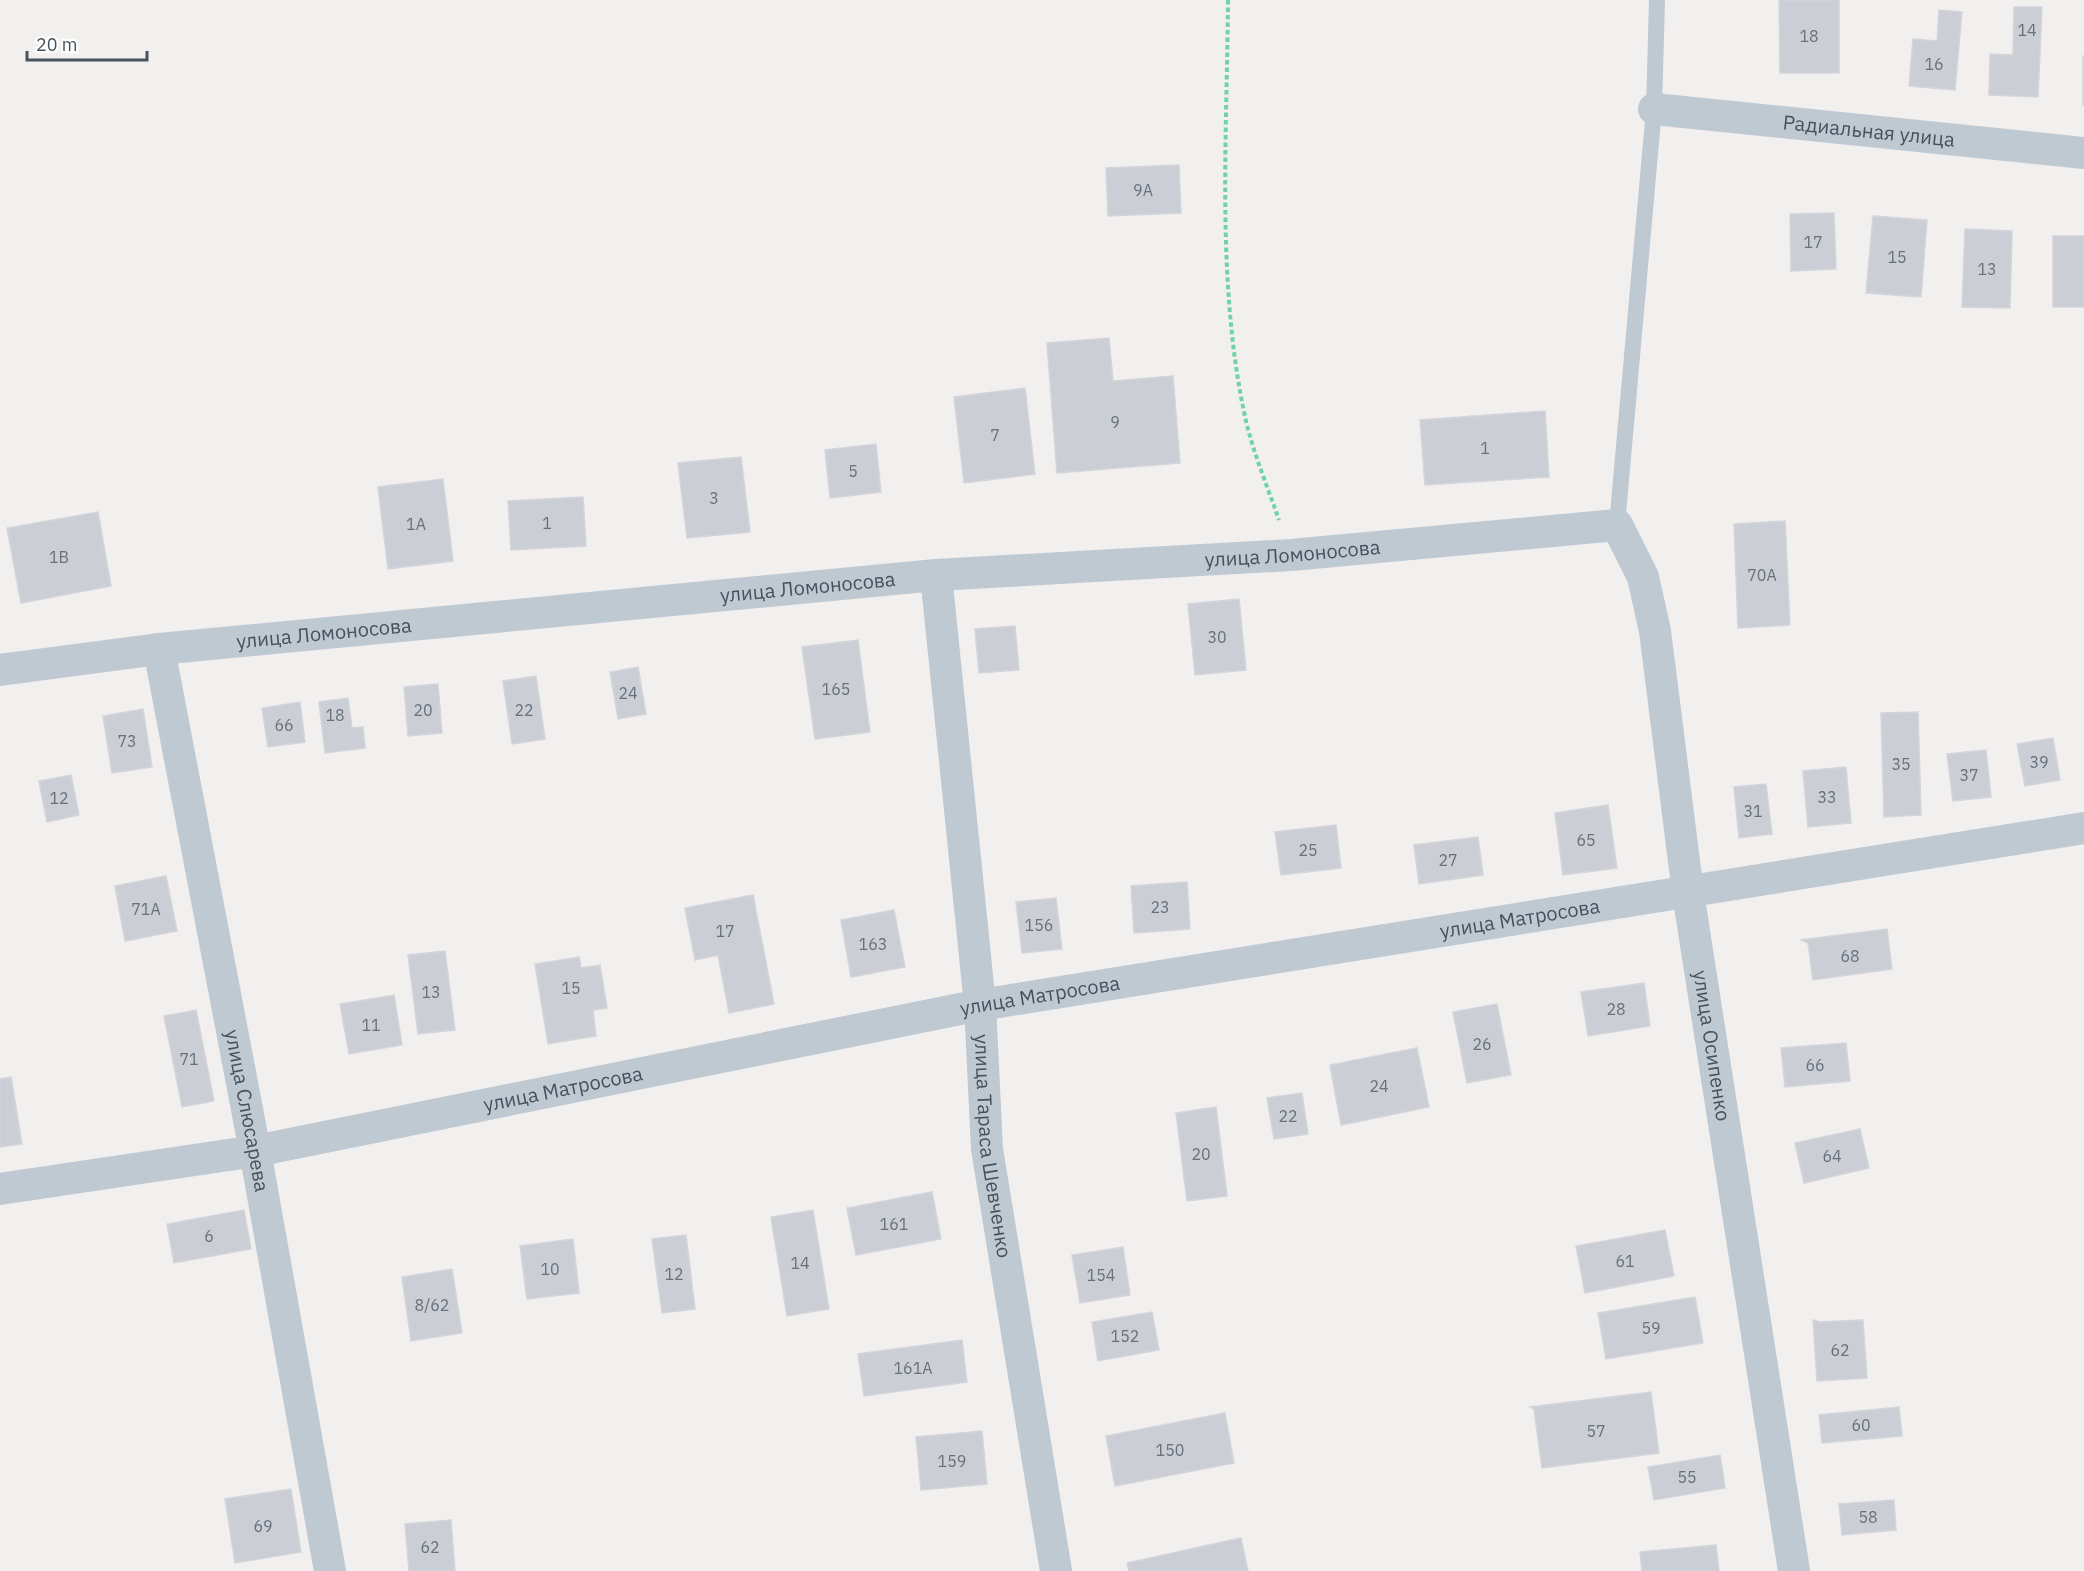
<svg xmlns="http://www.w3.org/2000/svg" width="2084" height="1571" viewBox="0 0 2084 1571" font-family="'IBM Plex Sans',sans-serif">
<style>
.building{fill:#cbced4;stroke:#d3d5db;stroke-width:1.5}
.lines{fill:none;stroke-linecap:round;stroke-linejoin:round}
.path{stroke:#70d3a6;stroke-width:4;stroke-dasharray:4.5 3;stroke-linecap:butt}
.service{stroke:#bfc9d2;stroke-width:16}
.minor{stroke:#bfc9d2;stroke-width:32}
.labels{text-anchor:middle;stroke-width:4.5;stroke-linejoin:round;paint-order:stroke}
.number-label{font-size:16px;fill:#67717c}
.street-label{font-size:20px;fill:#46525e;stroke:#fff}
</style>
<rect width="100%" height="100%" fill="#f2efef"/>
<g class="building">
<path d="M1779,0H1839V73H1780Z"/>
<path d="M2014,7H2042L2038,97L1989,95L1990,54L2013,55Z"/>
<path d="M1939,10L1962,12L1955,90L1909,86L1913,39L1937,41Z"/>
<rect x="2083" y="56" width="1" height="49"/>
<path d="M1179,165L1181,213L1108,216L1106,168Z"/>
<path d="M1834,213L1836,269L1791,271L1790,214Z"/>
<path d="M1873,216L1927,220L1921,297L1866,293Z"/>
<path d="M1965,229L2012,231L2010,308L1962,307Z"/>
<rect x="2053" y="236" width="31" height="71"/>
<path d="M1109,338L1113,381L1173,376L1180,463L1057,473L1047,343Z"/>
<path d="M1025,388L1035,474L964,483L954,397Z"/>
<path d="M1545,411L1549,477L1425,485L1420,420Z"/>
<path d="M876,444L881,492L830,498L825,450Z"/>
<path d="M741,457L750,532L687,538L678,463Z"/>
<path d="M443,479L453,561L388,569L378,487Z"/>
<path d="M583,497L586,546L511,550L508,501Z"/>
<path d="M98,512L111,586L21,603L7,528Z"/>
<path d="M1785,521L1790,625L1738,628L1734,524Z"/>
<path d="M1239,599L1246,670L1195,675L1188,604Z"/>
<path d="M1015,626L1019,670L979,673L975,629Z"/>
<path d="M858,640L870,732L815,739L802,647Z"/>
<path d="M638,667L646,714L618,719L610,672Z"/>
<path d="M536,676L545,739L512,744L503,681Z"/>
<path d="M438,684L442,733L408,736L404,687Z"/>
<path d="M348,698L352,728L363,727L365,748L325,753L319,702Z"/>
<path d="M300,702L305,742L268,747L262,708Z"/>
<path d="M143,709L152,767L112,773L103,716Z"/>
<path d="M1918,712L1921,815L1884,817L1881,713Z"/>
<path d="M2053,738L2060,780L2025,786L2017,744Z"/>
<path d="M1986,750L1991,797L1953,801L1947,754Z"/>
<path d="M1846,767L1851,823L1808,827L1803,771Z"/>
<path d="M71,775L79,815L47,822L39,781Z"/>
<path d="M1766,784L1772,834L1739,838L1734,787Z"/>
<path d="M1608,805L1617,868L1563,875L1555,813Z"/>
<path d="M1336,825L1341,868L1281,875L1275,832Z"/>
<path d="M1478,837L1483,875L1419,884L1414,845Z"/>
<path d="M166,876L177,931L125,941L115,886Z"/>
<path d="M1187,882L1190,929L1134,933L1131,886Z"/>
<path d="M753,895L774,1004L729,1013L718,955L695,960L685,908Z"/>
<path d="M1056,898L1062,949L1022,953L1016,902Z"/>
<path d="M894,910L905,967L851,977L841,920Z"/>
<path d="M1887,929L1892,969L1813,980L1808,943L1801,940Z"/>
<path d="M445,951L455,1030L418,1034L408,955Z"/>
<path d="M579,957L581,968L600,965L607,1008L593,1010L596,1036L548,1044L535,964Z"/>
<path d="M1644,983L1650,1026L1588,1036L1581,992Z"/>
<path d="M394,995L402,1045L349,1054L340,1004Z"/>
<path d="M1497,1004L1511,1075L1467,1083L1453,1012Z"/>
<path d="M196,1010L214,1101L182,1107L164,1016Z"/>
<path d="M1846,1043L1850,1081L1785,1087L1781,1048Z"/>
<path d="M1417,1048L1429,1107L1341,1125L1330,1065Z"/>
<path d="M11,1077L22,1144L0,1147V1079Z"/>
<path d="M1302,1093L1308,1134L1274,1139L1267,1098Z"/>
<path d="M1216,1107L1227,1196L1187,1201L1176,1113Z"/>
<path d="M1860,1129L1869,1168L1804,1183L1795,1143Z"/>
<path d="M932,1192L941,1239L856,1255L847,1208Z"/>
<path d="M244,1210L251,1249L174,1263L167,1224Z"/>
<path d="M813,1210L829,1309L787,1316L771,1217Z"/>
<path d="M1665,1230L1674,1276L1585,1293L1576,1246Z"/>
<path d="M686,1235L695,1309L662,1313L652,1239Z"/>
<path d="M573,1239L579,1293L527,1299L520,1246Z"/>
<path d="M1123,1247L1130,1295L1080,1303L1072,1255Z"/>
<path d="M452,1269L462,1333L411,1341L402,1277Z"/>
<path d="M1695,1297L1703,1343L1606,1359L1598,1313Z"/>
<path d="M1152,1312L1159,1350L1098,1361L1092,1322Z"/>
<path d="M1813,1320L1820,1322L1863,1320L1867,1378L1817,1381Z"/>
<path d="M962,1340L967,1382L864,1396L858,1354Z"/>
<path d="M1651,1392L1659,1453L1542,1468L1534,1409L1530,1407Z"/>
<path d="M1899,1407L1902,1436L1822,1443L1819,1415Z"/>
<path d="M1225,1413L1234,1463L1115,1486L1106,1436Z"/>
<path d="M982,1431L987,1484L921,1490L916,1437Z"/>
<path d="M1720,1455L1725,1488L1654,1500L1648,1467Z"/>
<path d="M291,1489L301,1552L235,1563L225,1499Z"/>
<path d="M1894,1500L1896,1530L1842,1535L1839,1504Z"/>
<path d="M451,1520L455,1571H409L405,1524Z"/>
<path d="M1241,1538L1248,1571H1129L1127,1563Z"/>
<path d="M1716,1545L1719,1571H1642L1640,1552Z"/>
</g>
<g class="lines">
<path class="path" d="M1228,0C1227,138 1216,287 1246,421C1254,455 1268,488 1279,520"/>
<path class="service" d="M1617,525L1654,109L1657,0"/>
<g class="minor">
<path id="s1" d="M1654,109L2084,153"/>
<path id="s2" d="M936,575L980,1005L987,1149L1056,1571"/>
<path id="s3" d="M159,649L255,1151L330,1571"/>
<path id="s4" d="M0,670L159,649L936,575L1291,555L1617,525L1643,577L1655,631L1688,893L1794,1571"/>
<path id="s5" d="M0,1189L255,1151L980,1005L2084,828"/>
</g>
</g>
<g class="labels">
<g class="number-label">
<text x="2027" y="36">14</text>
<text x="1809" y="42">18</text>
<text x="1934" y="70">16</text>
<text x="1143" y="196">9А</text>
<text x="1813" y="248">17</text>
<text x="1897" y="263">15</text>
<text x="1987" y="275">13</text>
<text x="1115" y="428">9</text>
<text x="995" y="441">7</text>
<text x="1485" y="454">1</text>
<text x="853" y="477">5</text>
<text x="714" y="504">3</text>
<text x="547" y="529">1</text>
<text x="416" y="530">1А</text>
<text x="59" y="563">1В</text>
<text x="1762" y="581">70А</text>
<text x="1217" y="643">30</text>
<text x="836" y="695">165</text>
<text x="628" y="699">24</text>
<text x="423" y="716">20</text>
<text x="524" y="716">22</text>
<text x="335" y="721">18</text>
<text x="284" y="731">66</text>
<text x="127" y="747">73</text>
<text x="2039" y="768">39</text>
<text x="1901" y="770">35</text>
<text x="1969" y="781">37</text>
<text x="1827" y="803">33</text>
<text x="59" y="804">12</text>
<text x="1753" y="817">31</text>
<text x="1586" y="846">65</text>
<text x="1308" y="856">25</text>
<text x="1448" y="866">27</text>
<text x="1160" y="913">23</text>
<text x="146" y="915">71А</text>
<text x="1039" y="931">156</text>
<text x="725" y="937">17</text>
<text x="873" y="950">163</text>
<text x="1850" y="962">68</text>
<text x="571" y="994">15</text>
<text x="431" y="998">13</text>
<text x="1616" y="1015">28</text>
<text x="371" y="1031">11</text>
<text x="1482" y="1050">26</text>
<text x="189" y="1065">71</text>
<text x="1815" y="1071">66</text>
<text x="1379" y="1092">24</text>
<text x="1288" y="1122">22</text>
<text x="1201" y="1160">20</text>
<text x="1832" y="1162">64</text>
<text x="894" y="1230">161</text>
<text x="209" y="1242">6</text>
<text x="1625" y="1267">61</text>
<text x="800" y="1269">14</text>
<text x="550" y="1275">10</text>
<text x="674" y="1280">12</text>
<text x="1101" y="1281">154</text>
<text x="432" y="1311">8/62</text>
<text x="1651" y="1334">59</text>
<text x="1125" y="1342">152</text>
<text x="1840" y="1356">62</text>
<text x="913" y="1374">161А</text>
<text x="1861" y="1431">60</text>
<text x="1596" y="1437">57</text>
<text x="1170" y="1456">150</text>
<text x="952" y="1467">159</text>
<text x="1687" y="1483">55</text>
<text x="1868" y="1523">58</text>
<text x="263" y="1532">69</text>
<text x="430" y="1553">62</text>
</g>
<g class="street-label">
<text dy="7" stroke="none"><textPath href="#s1" startOffset="216">Радиальная улица</textPath></text>
<text dy="7" stroke="none"><textPath href="#s4" startOffset="1298">улица Ломоносова</textPath></text>
<text dy="7" stroke="none"><textPath href="#s4" startOffset="812">улица Ломоносова</textPath></text>
<text dy="7" stroke="none"><textPath href="#s4" startOffset="326">улица Ломоносова</textPath></text>
<text dy="7" stroke="none"><textPath href="#s5" startOffset="1544">улица Матросова</textPath></text>
<text dy="7" stroke="none"><textPath href="#s5" startOffset="1058">улица Матросова</textPath></text>
<text dy="7" stroke="none"><textPath href="#s4" startOffset="2156">улица Осипенко</textPath></text>
<text dy="7" stroke="none"><textPath href="#s5" startOffset="572">улица Матросова</textPath></text>
<text dy="7" stroke="none"><textPath href="#s3" startOffset="470">улица Слюсарева</textPath></text>
<text dy="7" stroke="none"><textPath href="#s2" startOffset="574">улица Тараса Шевченко</textPath></text>
</g>
</g>
<path d="M27 51v9h120v-9" fill="none" stroke="#46525e" stroke-width="3"/>
<text x="36" y="51" font-size="18" fill="#46525e" stroke="#ffffff" stroke-width="4.5" paint-order="stroke">20 m</text>
</svg>
